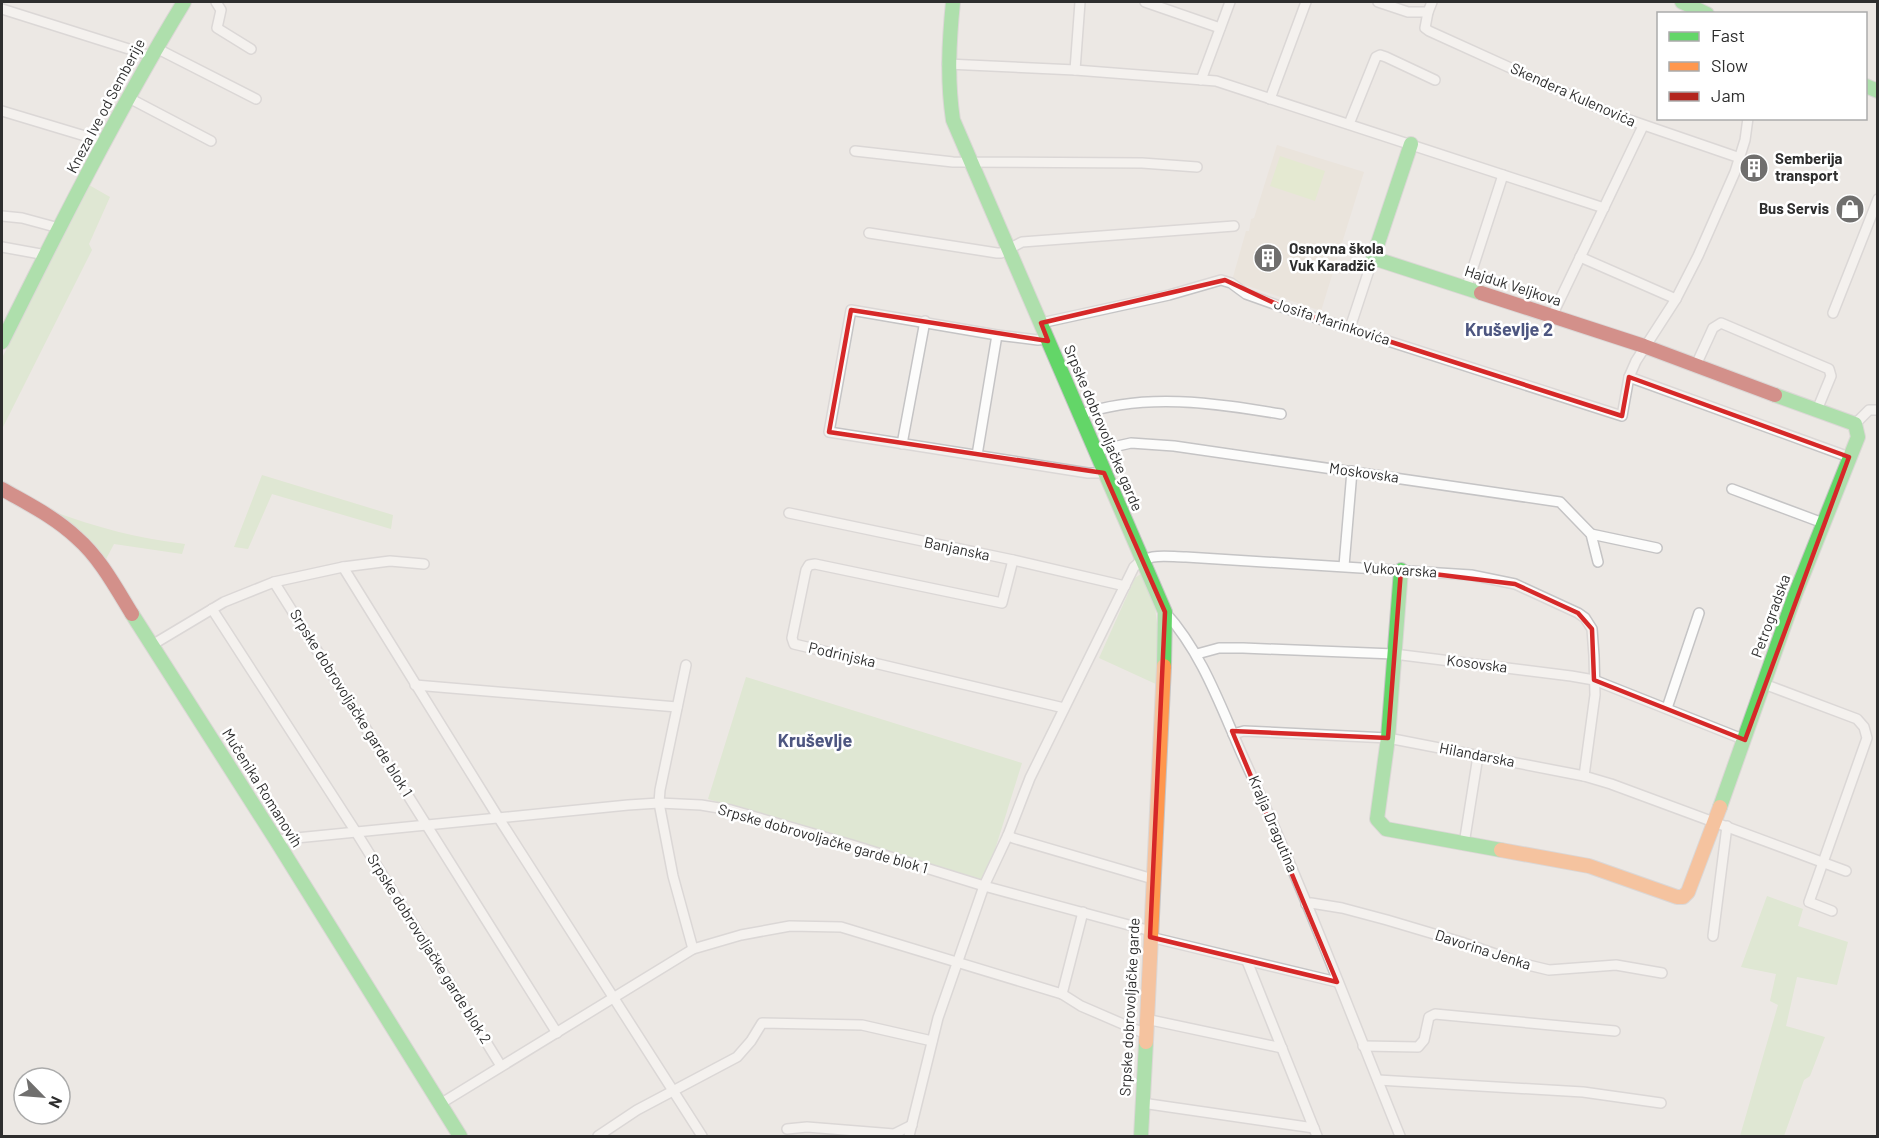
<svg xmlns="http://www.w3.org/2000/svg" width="1879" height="1138" viewBox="0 0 1879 1138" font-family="Barlow,sans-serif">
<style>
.education{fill:#e6e0d3}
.green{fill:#cee6be}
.pitch{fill:#d9eabb}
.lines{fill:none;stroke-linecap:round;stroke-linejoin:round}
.street-casing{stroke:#c5c4c5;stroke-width:12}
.fast-casing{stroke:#c5c4c5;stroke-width:16}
.slow-casing{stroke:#c5c4c5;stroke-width:16}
.jam-casing{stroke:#c5c4c5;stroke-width:16}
.street{stroke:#fcfcfb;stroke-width:9}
.fast{stroke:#63d668;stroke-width:14}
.slow{stroke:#ff974d;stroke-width:14}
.jam{stroke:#b3261e;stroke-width:14}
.marked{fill:none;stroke:#d62828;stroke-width:4.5;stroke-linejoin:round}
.labels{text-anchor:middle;stroke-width:5;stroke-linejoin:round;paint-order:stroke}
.street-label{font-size:15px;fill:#2e2e2e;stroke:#fff}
.poi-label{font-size:15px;font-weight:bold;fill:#2e2e2e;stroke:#fff;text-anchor:start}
.quarter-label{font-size:18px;font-weight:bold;fill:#4d5680;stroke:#fff}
</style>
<rect width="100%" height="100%" fill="#ece8e4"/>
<path class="education" d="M1277,145L1364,172L1321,311L1236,282L1233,277L1246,231H1249L1251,219L1254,218Z"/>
<g class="green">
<path d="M89,185L110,197L89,244L92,250L2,429V358Z"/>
<path d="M262,475L393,515L391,529L272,494L248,549L234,547Z"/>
<path d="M52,511C98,528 137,538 185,544L182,554L114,544L104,563Z"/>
<path d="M1142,573L1155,607L1160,649L1158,685L1099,658L1135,578Z"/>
<path d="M746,677L1022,763L984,885L708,799Z"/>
<path d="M1767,896L1803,909L1798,926L1848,942L1837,985L1797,977L1786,1026L1825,1037L1810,1076L1804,1080L1784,1136H1740L1778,1005L1770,1001L1776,974L1741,967Z"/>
</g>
<path class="pitch" d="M1280,156L1325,171L1315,201L1270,186Z"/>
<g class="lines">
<g class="street-casing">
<g id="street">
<path d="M216,2L221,10L217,28L251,49"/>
<path d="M1145,2L1220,28"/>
<path d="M1378,2L1408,12H1428L1432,2"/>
<path d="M2,9L151,56"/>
<path d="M1428,12L1425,28L1429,31L1612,114L1740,158"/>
<path d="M156,48L256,99"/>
<path d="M947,64L1075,70L1216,81L1604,208"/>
<path d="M1075,70L1080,2"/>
<path d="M1201,80L1230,2"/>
<path d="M129,98L211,141"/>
<path d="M1270,99L1306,2"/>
<path d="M2,111L105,142"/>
<path d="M1349,124L1376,57L1380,55L1386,57L1435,80"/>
<path d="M855,151L953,162L1142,163L1197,167"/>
<path d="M2,216L22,218L59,228"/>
<path d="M869,233L997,253H1001L1022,242L1234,226"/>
<path d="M2,247L46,255"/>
<path d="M1580,257L1676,299"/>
<path d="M1466,289L1503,175"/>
<path d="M1833,313L1878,199"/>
<path d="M1552,316L1643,126"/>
<path d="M1041,323L1169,295L1221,280L1231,283L1246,294L1285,308L1622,416L1629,377L1636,361L1676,299L1698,256L1735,172L1745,140L1748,118"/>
<path d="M1350,328L1373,258"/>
<path d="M1047,339L1038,340L997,335L851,310L829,432L1088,473H1104"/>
<path d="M1696,365L1713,328L1721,323L1829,369L1831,376L1817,410"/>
<path d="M1629,377L1849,457"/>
<path d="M1079,415C1145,392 1213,403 1281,414"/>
<path d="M1855,424L1869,410H1878"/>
<path d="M902,444L925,321"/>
<path d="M1095,451L1131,443L1174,446L1560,502L1591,534L1598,562"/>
<path d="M977,455L997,335"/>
<path d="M1732,489L1823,523"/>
<path d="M789,513L1013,560L1125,586"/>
<path d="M1591,534L1657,548"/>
<path d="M1013,560L1002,603L815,564L809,565L806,570L792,638L794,644L1064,708"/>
<path d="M1344,566L1352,471"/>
<path d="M343,567L498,817L702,1136"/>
<path d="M274,582L557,1033"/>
<path d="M212,609L356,832L501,1066"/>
<path d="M1165,612C1203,654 1221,708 1244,759C1301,883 1349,1010 1400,1136"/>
<path d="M152,645L224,602L274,582L343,567L390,561L424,564"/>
<path d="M1197,654L1219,648H1243L1394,654L1571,676L1594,680L1745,740"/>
<path d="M686,665L660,790L659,803L673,876L693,949"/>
<path d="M1764,684L1857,719L1864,727L1867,738L1809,902L1832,911"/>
<path d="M415,685L677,707"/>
<path d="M1667,708L1699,613"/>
<path d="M1233,734L1244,731L1388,738L1584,776L1611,784L1846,871"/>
<path d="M1008,835L1013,838L1153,879"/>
<path d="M276,840L628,805L659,803L701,805L731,810L852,845L984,886L1151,931"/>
<path d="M1464,844L1478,756"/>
<path d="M1306,904L1311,903L1342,908L1387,920L1461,942L1524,964L1549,970L1616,965L1662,973"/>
<path d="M1713,936L1727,826"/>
<path d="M1150,937L1337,982"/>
<path d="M1247,961L1317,1136"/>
<path d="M1062,994L1081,1006L1146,1034"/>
<path d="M1146,1019L1282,1048"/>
<path d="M1363,1046L1418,1047L1424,1040L1429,1017L1435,1014L1615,1031"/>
<path d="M1378,1080L1583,1092L1661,1103"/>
<path d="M1142,1103L1314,1128"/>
<path d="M440,1104L693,949L741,935L790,926L841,927L1062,994L1083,912"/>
<path d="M787,1129L807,1127L894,1134L912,1125"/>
<path d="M598,1136L637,1110L737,1057L751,1041L762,1023L862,1025L932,1041"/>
<path d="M909,1136L938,1018L984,886L1008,835L1030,778L1134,567C1149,552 1166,557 1186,557L1471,575L1515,584L1578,613L1585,618L1592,629L1594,656L1595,695L1584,776"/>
</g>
</g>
<g class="fast-casing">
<g id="fast">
<path d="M953,2C949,42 947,80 953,120L1165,612L1164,666"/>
<path d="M1682,2L1707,14"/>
<path d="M1866,86L1878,91"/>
<path d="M1411,144L1373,258L1481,293"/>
<path d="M2,342C59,227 117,112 184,2"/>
<path d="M1401,570L1388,738L1377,819L1386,829L1501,850"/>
<path d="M132,614L276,840L460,1136"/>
<path d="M1720,807L1795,595L1858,437L1855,424L1775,395"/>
<path d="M1141,1136L1146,1042"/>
</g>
</g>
<g class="slow-casing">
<g id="slow">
<path d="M1501,850L1589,866L1677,897H1683L1688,892L1720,807"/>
<path d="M1146,1042L1164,666"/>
</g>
</g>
<g class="jam-casing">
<g id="jam">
<path d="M1481,293L1644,346L1775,395"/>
<path d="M2,489C28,504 55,517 77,538C100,558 116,588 132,614"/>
</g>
</g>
<use href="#street" class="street"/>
<use href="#fast" class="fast"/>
<use href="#slow" class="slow"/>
<use href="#jam" class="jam"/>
</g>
<path d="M0 0H1879V1138H0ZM1225,280L1285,308L1622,416L1629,377L1849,457L1745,740L1594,680L1592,629L1578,613L1515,584L1401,570L1388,738L1232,731L1337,982L1150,937L1165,612L1104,473L829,432L851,310L1048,341L1041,323Z" fill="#ece8e4" fill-opacity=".55" fill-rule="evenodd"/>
<path class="marked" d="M1225,280L1285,308L1622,416L1629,377L1849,457L1745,740L1594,680L1592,629L1578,613L1515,584L1401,570L1388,738L1232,731L1337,982L1150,937L1165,612L1104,473L829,432L851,310L1048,341L1041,323Z"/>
<defs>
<g id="building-disc" transform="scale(1.5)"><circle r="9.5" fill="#706f6e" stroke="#fff"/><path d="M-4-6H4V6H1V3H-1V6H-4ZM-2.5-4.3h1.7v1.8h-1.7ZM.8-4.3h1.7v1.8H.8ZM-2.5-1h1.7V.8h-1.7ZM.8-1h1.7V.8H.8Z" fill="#fff"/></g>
<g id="shop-disc" transform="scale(1.5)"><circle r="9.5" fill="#706f6e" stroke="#fff"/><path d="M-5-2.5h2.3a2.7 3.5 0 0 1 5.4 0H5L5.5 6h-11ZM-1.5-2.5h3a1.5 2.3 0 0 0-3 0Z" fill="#fff"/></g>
</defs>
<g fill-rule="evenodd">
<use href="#building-disc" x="1754" y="168"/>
<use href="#shop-disc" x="1850" y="209"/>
<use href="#building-disc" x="1268" y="258"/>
</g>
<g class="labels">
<g class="street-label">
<text transform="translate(1573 95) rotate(24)" y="5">Skendera Kulenovića</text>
<text transform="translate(106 106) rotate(-62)" y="5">Kneza Ive od Semberije</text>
<text transform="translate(1513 286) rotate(18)" y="5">Hajduk Veljkova</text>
<text transform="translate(1332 322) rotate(18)" y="5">Josifa Marinkovića</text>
<text transform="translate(1103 428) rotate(67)" y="5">Srpske dobrovoljačke garde</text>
<text transform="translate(1364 473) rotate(8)" y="5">Moskovska</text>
<text transform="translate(957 549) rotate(12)" y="5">Banjanska</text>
<text transform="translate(1400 570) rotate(4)" y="5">Vukovarska</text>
<text transform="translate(1771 616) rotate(-70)" y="5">Petrogradska</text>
<text transform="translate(842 655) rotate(13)" y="5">Podrinjska</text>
<text transform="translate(1477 664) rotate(7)" y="5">Kosovska</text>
<text transform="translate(351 703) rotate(58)" y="5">Srpske dobrovoljačke garde blok 1</text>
<text transform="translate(1477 755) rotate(11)" y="5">Hilandarska</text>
<text transform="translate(262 788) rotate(58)" y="5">Mučenika Romanovih</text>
<text transform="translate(1273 824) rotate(67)" y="5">Kralja Dragutina</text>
<text transform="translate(823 839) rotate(16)" y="5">Srpske dobrovoljačke garde blok 1</text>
<text transform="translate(429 949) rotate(58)" y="5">Srpske dobrovoljačke garde blok 2</text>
<text transform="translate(1483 950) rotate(18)" y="5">Davorina Jenka</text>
<text transform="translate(1130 1007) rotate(-87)" y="5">Srpske dobrovoljačke garde</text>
</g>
<g class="poi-label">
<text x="1775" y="164">Semberija<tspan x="1775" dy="17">transport</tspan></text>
<text x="1829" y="214" text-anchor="end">Bus Servis</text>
<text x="1289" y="254">Osnovna škola<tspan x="1289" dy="17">Vuk Karadžić</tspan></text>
</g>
<g class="quarter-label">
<text x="1509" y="336">Kruševlje 2</text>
<text x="815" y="747">Kruševlje</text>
</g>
</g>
<rect width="1879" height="1138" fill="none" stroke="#2e2e2e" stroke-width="6"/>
<rect x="1657" y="12" width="210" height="108" fill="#ffffff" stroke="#ababab" stroke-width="1.5"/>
<rect x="1669" y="32" width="30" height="9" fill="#63d668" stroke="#ababab" stroke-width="1.5"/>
<text x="1711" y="42" font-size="18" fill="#2e2e2e">Fast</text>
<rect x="1669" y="62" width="30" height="9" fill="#ff974d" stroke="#ababab" stroke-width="1.5"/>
<text x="1711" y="72" font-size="18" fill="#2e2e2e">Slow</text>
<rect x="1669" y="92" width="30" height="9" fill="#b3261e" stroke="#ababab" stroke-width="1.5"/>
<text x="1711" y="102" font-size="18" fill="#2e2e2e">Jam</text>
<g transform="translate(42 1096) rotate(115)"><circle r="28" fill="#ffffff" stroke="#ababab" stroke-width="1.5"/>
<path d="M0-4.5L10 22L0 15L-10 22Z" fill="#706f6e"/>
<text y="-9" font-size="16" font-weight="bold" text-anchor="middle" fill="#2e2e2e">N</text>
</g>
</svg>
